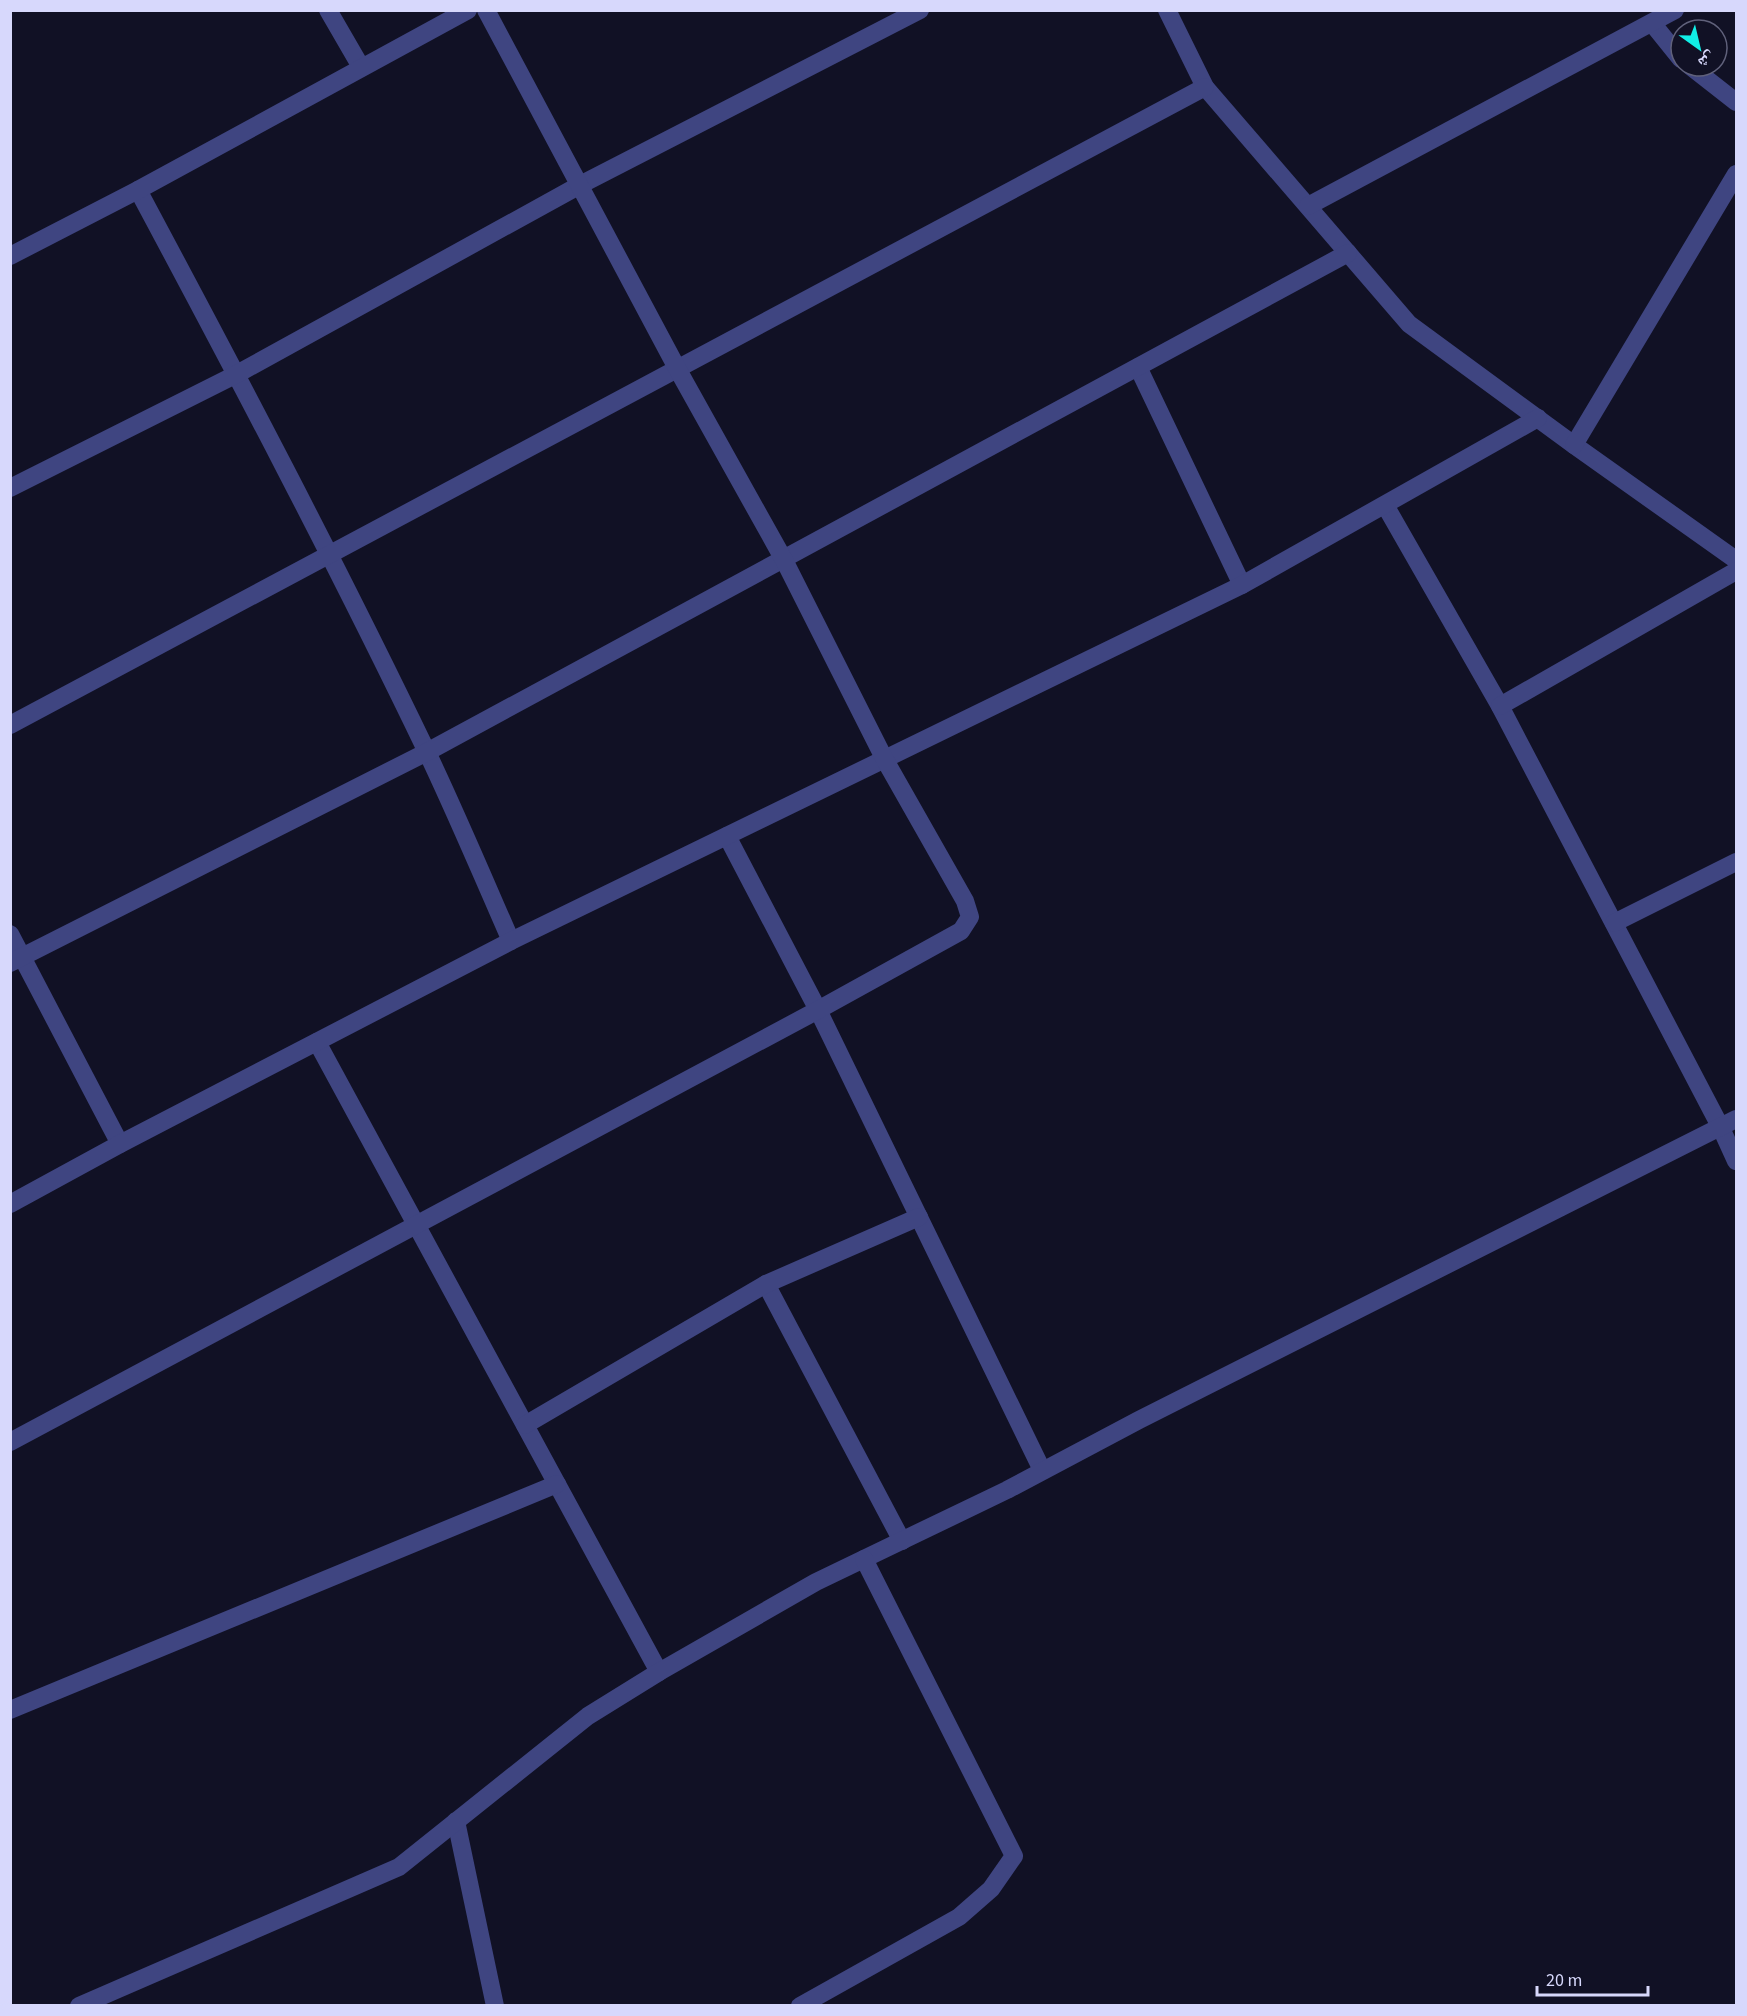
<svg xmlns="http://www.w3.org/2000/svg" width="1747" height="2016" viewBox="0 0 1747 2016" font-family="'Source Sans 3','Noto Naskh Arabic',sans-serif">
<style>
.lines{fill:none;stroke-linecap:round;stroke-linejoin:round}
.minor{stroke:#3f4581;stroke-width:18}
</style>
<rect width="100%" height="100%" fill="#111125"/>
<g class="lines">
<g class="minor">
<path d="M328,10L361,67"/>
<path d="M1167,10L1205,87L1409,324L1574,445L1736,560"/>
<path d="M1652,23L1681,59"/>
<path d="M1690,66L1736,102"/>
<path d="M138,190C237,375 335,561 426,750C456,813 483,877 511,941"/>
<path d="M1308,206L1675,10"/>
<path d="M10,256L138,190L468,10"/>
<path d="M1138,367L1242,585"/>
<path d="M1574,445L1736,174"/>
<path d="M10,488L237,374L580,185L920,10"/>
<path d="M1385,505L1500,706L1721,1128L1736,1161"/>
<path d="M1500,706L1736,571"/>
<path d="M10,725L1205,87"/>
<path d="M727,836L818,1010L1042,1470"/>
<path d="M1614,923L1736,862"/>
<path d="M10,934L120,1144"/>
<path d="M10,963L427,752L1348,253"/>
<path d="M317,1042L659,1672"/>
<path d="M10,1204L120,1144L511,941L1242,585L1538,418"/>
<path d="M766,1284L902,1541"/>
<path d="M525,1425L766,1284L919,1217"/>
<path d="M10,1442L818,1010L961,931L970,917L965,901L885,760L784,560L678,370L486,10"/>
<path d="M10,1710L557,1484"/>
<path d="M456,1821L495,2006"/>
<path d="M79,2006L399,1867L588,1716L659,1672L816,1582L1007,1490L1139,1420L1736,1119"/>
<path d="M800,2006L959,1917L991,1889L1014,1856L864,1559"/>
</g>
</g>
<rect width="1747" height="2016" fill="none" stroke="#d7d8fc" stroke-width="24"/>
<g transform="translate(1699 48) rotate(146)"><circle r="28" fill="#111125" stroke="#60617b" stroke-width="1.5"/>
<path d="M0-4.5L10 22L0 15L-10 22Z" fill="#11efe7"/>
<text y="-9" font-size="16" font-weight="bold" text-anchor="middle" fill="#d7d8fc">ش</text>
</g>
<path d="M1537 1986v9h111v-9" fill="none" stroke="#d7d8fc" stroke-width="3"/>
<text x="1546" y="1986" font-size="18" fill="#d7d8fc" stroke="#111125" stroke-width="4.5" paint-order="stroke">20 m</text>
</svg>
